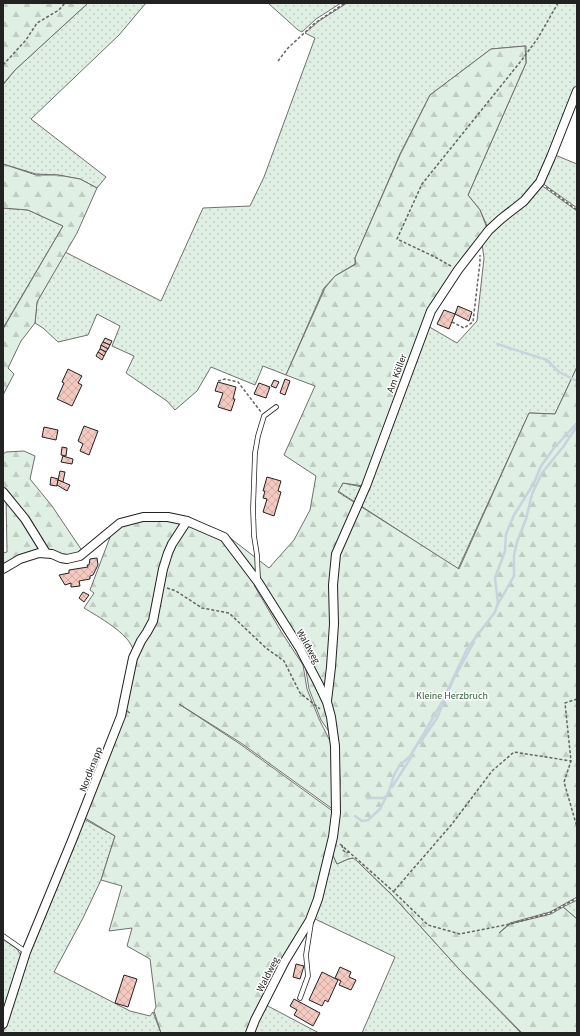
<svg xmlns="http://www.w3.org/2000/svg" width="580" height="1036" viewBox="0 0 580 1036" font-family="'Source Sans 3',sans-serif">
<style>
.grass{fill:url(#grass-dots);stroke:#6f6f6f}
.forest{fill:url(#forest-firs);stroke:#6f6f6f}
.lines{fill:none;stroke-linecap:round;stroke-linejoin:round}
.stream{stroke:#c7d3dd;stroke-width:2.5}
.building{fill:url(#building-cross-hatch);stroke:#222}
.service-casing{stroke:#222;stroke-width:5.5}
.minor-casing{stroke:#222;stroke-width:10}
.path{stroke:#646464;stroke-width:1.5;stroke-dasharray:3 2;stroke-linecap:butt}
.service{stroke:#fff;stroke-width:4}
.minor{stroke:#fff;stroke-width:8}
.labels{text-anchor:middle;stroke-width:3;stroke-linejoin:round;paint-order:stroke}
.street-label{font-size:10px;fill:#222;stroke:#fff}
.park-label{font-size:10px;fill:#2f5e38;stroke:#fff}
</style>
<defs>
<pattern id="grass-dots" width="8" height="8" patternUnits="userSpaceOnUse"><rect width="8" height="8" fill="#e0efe3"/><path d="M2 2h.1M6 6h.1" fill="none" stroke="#c0cdc2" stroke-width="1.8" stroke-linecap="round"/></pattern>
<pattern id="forest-firs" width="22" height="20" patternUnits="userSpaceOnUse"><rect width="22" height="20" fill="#e0efe3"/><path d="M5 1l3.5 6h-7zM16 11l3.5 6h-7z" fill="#c0cdc2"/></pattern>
<pattern id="building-cross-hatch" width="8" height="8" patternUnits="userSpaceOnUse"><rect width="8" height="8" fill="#f3c9c0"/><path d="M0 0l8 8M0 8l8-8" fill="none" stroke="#d0aca5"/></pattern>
</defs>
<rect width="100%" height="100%" fill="#fff"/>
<g class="grass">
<path d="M88,3H146L119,35L31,119L106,177L97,188L80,179L58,175L36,174L3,164V85L15,70Z"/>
<path d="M268,3H341L316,19L302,32L298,30Z"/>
<path d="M347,3H577V86L550,157L530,191L488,228L480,210L468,195L526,63V46L491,49L430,95L400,154L355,258V264L335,276L324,288L286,375L263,366L255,385L211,367L197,391L175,410L167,401L126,373L134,356L112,346L120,326L97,314L88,335L58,342L43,328L35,323L37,302L65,252L161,301L203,208L250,206L264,177L315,38L305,33L319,21Z"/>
<path d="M555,155L577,164V208L542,183Z"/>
<path d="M541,185L577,211V367L555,414L529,413L458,569L338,491L343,483L367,488L426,325L457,343L477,321L484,258L482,244L503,220Z"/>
<path d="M3,208L28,210L63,226L3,328Z"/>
<path d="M84,819L115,836L101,880L83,918L54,972L130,1011L150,1016L153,1012L161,1033H3L29,951Z"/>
<path d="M332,853L337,864L348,859L354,858L392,895L459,969L521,1033H362L395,957L313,918Z"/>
<path d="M577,900V919L563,907Z"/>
<path d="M3,939L17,949L22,957L3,1019Z"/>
<path d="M266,1005L319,1033H253Z"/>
</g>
<g class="forest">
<path d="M3,3H88L15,70L3,84Z"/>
<path d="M525,46L526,63L468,195L480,210L487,228L428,309L363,486L343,483L338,492L459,569L529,413L555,414L577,367V897L550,912L510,923L499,933L510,924L551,914L563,907L577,919V1033H522L459,969L392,895L357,861L353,858L348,859L337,864L332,853L338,814L340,782L339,746L321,720L309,689L305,664L273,615L255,584L254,585L282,633L303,665L307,689L319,719L333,747L334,810L241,743L179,704L240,744L334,812L328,851L317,898L247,1033H161L154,1011L156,1007L150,959L127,946L132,928L109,931L122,886L101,880L115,836L85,818L124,710L130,713L124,708L133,650C130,634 97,616 84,608L94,593L90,590L112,532L121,526L143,519H169L225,534L269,568L294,540L310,510L316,476L284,455L315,386L286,375L325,288L335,276L356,264L355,258L400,155L430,95L491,49Z"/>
<path d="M3,164L36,175H58L80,179L97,188L77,233L37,302L35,323L21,341L8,368L14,374L3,395V329L63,226L28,210L3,208Z"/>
<path d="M24,451L35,456L30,479L52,506L83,552L73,556L55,554L43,547L3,489V454L6,452Z"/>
<path d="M6,497L41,550L3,567V553L7,552Z"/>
</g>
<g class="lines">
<g class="stream">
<path d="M497,344L547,360L559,372L577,381"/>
<path d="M498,604L514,576V555L517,542L526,519L532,494L542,473L563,447L577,426"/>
<path d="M420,743L437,718L453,680L474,642"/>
<path d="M392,787L412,756"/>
<path d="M367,798H385L386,796"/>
<path d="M355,816L362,821L368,820L380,809L389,791L394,775L399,766L410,756L420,740L441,704L467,649L495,612L498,603L495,578L505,551L506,534L514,515L534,483L541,466L554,448L577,423"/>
</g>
</g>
<g class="building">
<path d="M458,306L472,312L469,321L455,314Z"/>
<path d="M444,310L455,314L449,329L437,324Z"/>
<path d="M105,338L112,341L110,345L103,342Z"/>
<path d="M103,342L110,345L108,349L101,345Z"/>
<path d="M101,345L108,349L106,352L100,349Z"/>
<path d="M100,349L106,352L104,356L98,352Z"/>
<path d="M98,352L104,356L102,360L96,356Z"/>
<path d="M68,369L82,376L78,383L82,385L72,406L57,399L64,383L62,382Z"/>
<path d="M285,379L290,381L285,395L280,393Z"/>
<path d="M274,380L279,382L276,388L271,386Z"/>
<path d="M218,382L236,387L233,399H235L231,411L218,407L223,393L215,391Z"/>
<path d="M259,383L270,387L266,398L254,394Z"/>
<path d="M84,426L98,431L89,455L80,451L83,444L78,441Z"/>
<path d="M44,427L58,430L56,440L42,437Z"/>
<path d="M62,447L67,448L66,456L61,455Z"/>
<path d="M63,456L73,459L72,464L61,462Z"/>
<path d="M60,471L65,472L63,482L58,480Z"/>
<path d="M51,477L58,479L57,486L50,485Z"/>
<path d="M267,477L281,481L278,491L281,492L274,516L263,512L267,499L263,498L265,491H263Z"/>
<path d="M58,480L70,485L67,491L57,485Z"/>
<path d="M97,558L98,565L93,575L90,576V579L79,581L80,586L71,587V583L65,585L59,575L69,573V570L88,567L87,565H89L90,559Z"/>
<path d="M83,592L89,595L84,602L79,598Z"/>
<path d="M296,964L304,966L300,979L293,977Z"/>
<path d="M340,967L351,972L349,977L356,980L351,990L339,985L341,981L335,978Z"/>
<path d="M322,972L338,980L328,1002L325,1000L322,1006L309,1000Z"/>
<path d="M124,975L137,979L128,1007L115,1003Z"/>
<path d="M294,999L320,1013L313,1026L294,1015L297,1010L290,1006Z"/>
</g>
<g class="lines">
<g class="service-casing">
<g id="service">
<path d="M258,579L257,555L254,536L253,509L255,453L258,436L264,416L276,407"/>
<path d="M3,936L26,952"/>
<path d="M300,998L308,976L306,955L311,923"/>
</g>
</g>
<g class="minor-casing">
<g id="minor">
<path d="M3,492L25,519L46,553"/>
<path d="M3,569L20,559L39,553L52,554L61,558L67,559L80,556L120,523L143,517H168L187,521L224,537L258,582L299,647L318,683L327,702L331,717L335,746L336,813L333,837L318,899L310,920L285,961L255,1020L250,1033"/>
<path d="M327,701L331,667L334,624L333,585L336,554L366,486L431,311L458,270L489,230L501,219L524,201L540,182L551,157L577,91"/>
<path d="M3,1024L26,952L73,838L121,716L133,658L141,641L147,632L153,621L163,569L168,553L172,544L187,521"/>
</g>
</g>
<g class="path">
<path d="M278,61L288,48L315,23L345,3"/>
<path d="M3,65L26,40L37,23L59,10L65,3"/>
<path d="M546,187L577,210"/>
<path d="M451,266L433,256L397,239L422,184L521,61L538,38L558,3"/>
<path d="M452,322L464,328L473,322L480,262V255"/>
<path d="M218,381L225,379L238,382L261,412"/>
<path d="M167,588L176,591L202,608L229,613L266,648L284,661L300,693L320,709"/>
<path d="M577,699L565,703L571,761L564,782L577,827"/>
<path d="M340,844L394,892L428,925L460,934L510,924L550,913L577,898"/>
<path d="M342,845L343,850L346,853L350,852"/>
<path d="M394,891L452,824L492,771L514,752L571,761"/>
</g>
<use href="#service" class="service"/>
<use href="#minor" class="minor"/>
</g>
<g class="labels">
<g class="street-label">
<text transform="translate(396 373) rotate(-70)" y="4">Am Köller</text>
<text transform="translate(309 646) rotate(61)" y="4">Waldweg</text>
<text transform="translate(90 769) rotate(-69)" y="4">Nordknapp</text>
<text transform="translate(267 974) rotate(-63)" y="4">Waldweg</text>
</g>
<g class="park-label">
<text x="452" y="699">Kleine Herzbruch</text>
</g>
</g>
<rect width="580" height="1036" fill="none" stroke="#222222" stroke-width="8"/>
</svg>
